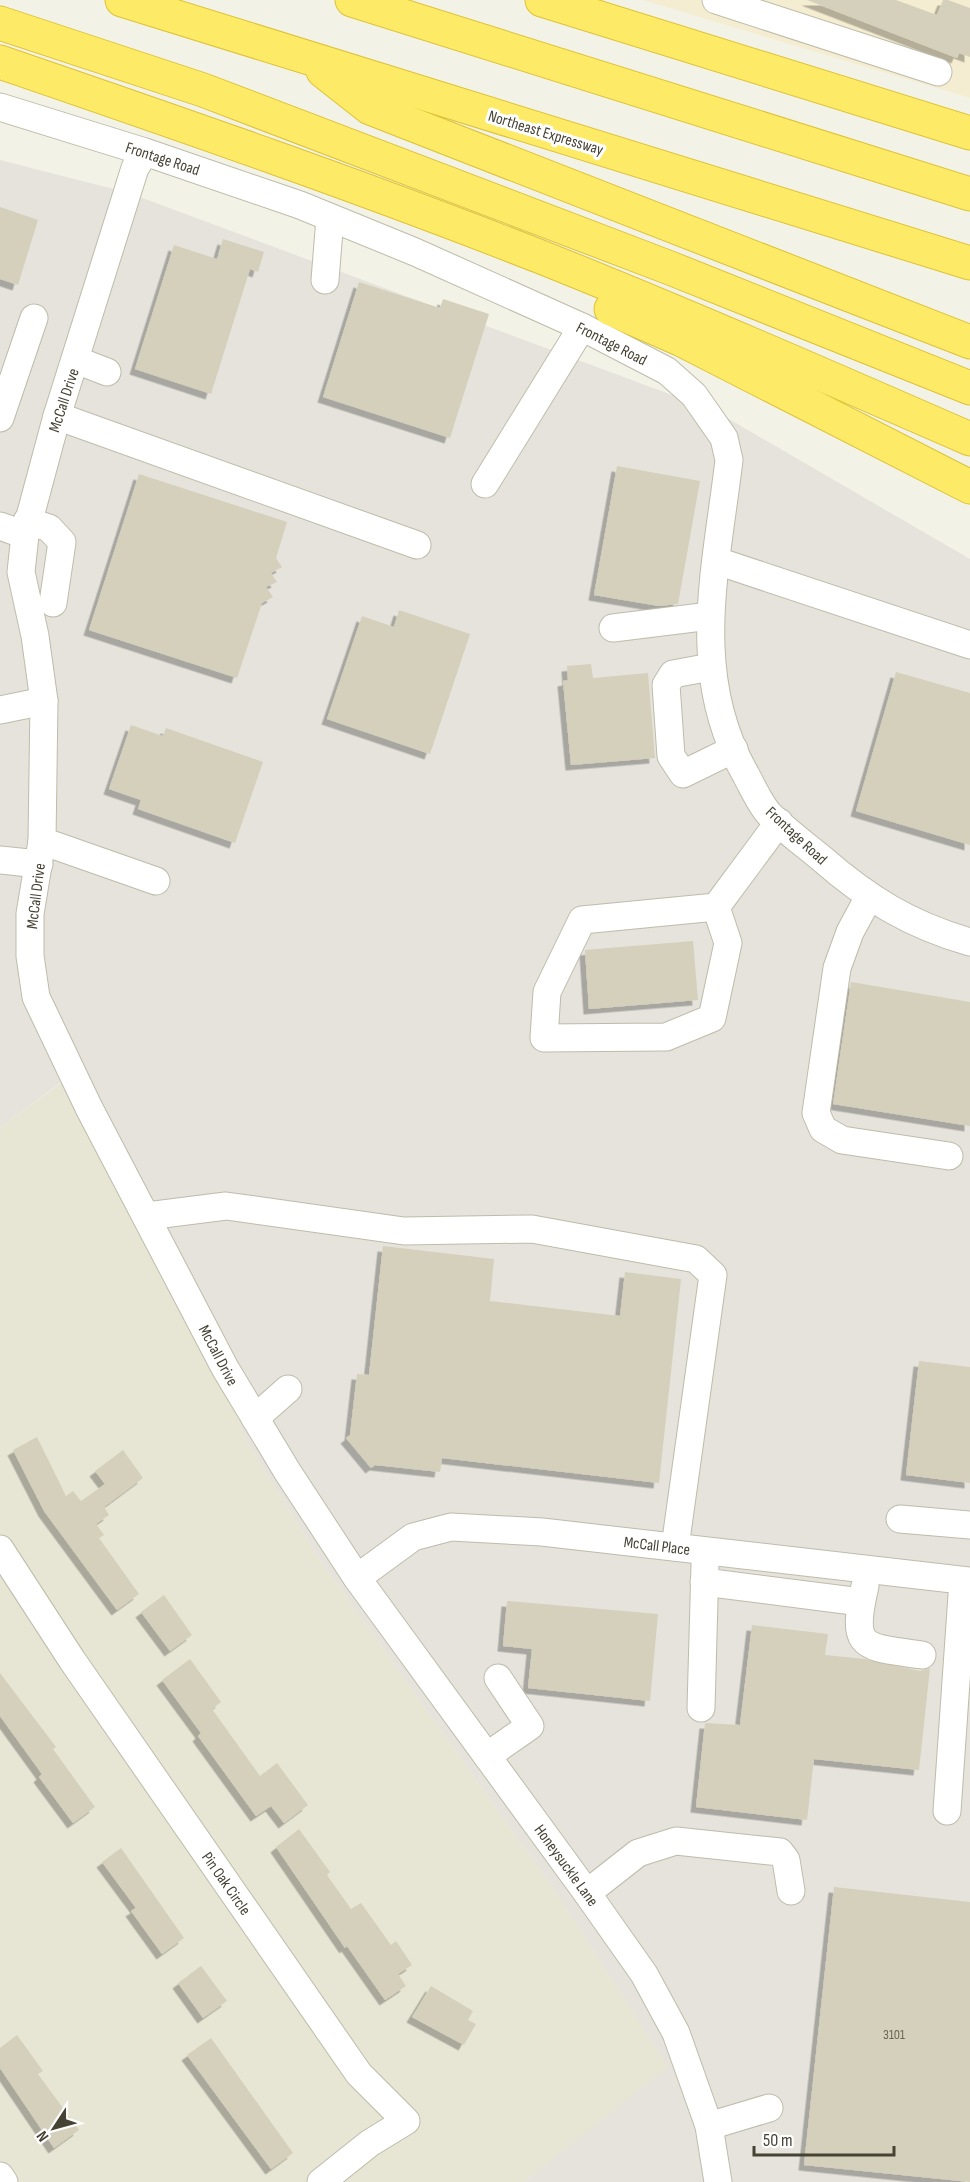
<svg xmlns="http://www.w3.org/2000/svg" width="970" height="2182" viewBox="0 0 970 2182" font-family="'Sofia Sans Condensed',sans-serif">
<style>
.residential{fill:#e7e5d4}
.commercial{fill:#f5edd1}
.industrial{fill:#e5e3db}
.building{fill:#d5d0bb;filter:url(#shadow)}
.lines{fill:none;stroke-linecap:round;stroke-linejoin:round}
.minor-casing{stroke:#bebca9;stroke-width:29}
.highway-casing{stroke:#ddc236;stroke-width:35}
.minor{stroke:#fff;stroke-width:27}
.highway{stroke:#fdeb67;stroke-width:33}
.labels{text-anchor:middle;stroke-width:6;stroke-linejoin:round;paint-order:stroke}
.number-label{font-size:14px;fill:#6a6656}
.street-label{font-size:16px;fill:#464335;stroke:#fff}
</style>
<defs>
<filter id="shadow"><feDropShadow dx="-5.5" dy="5.5" stdDeviation="0" flood-color="#0004"/></filter>
</defs>
<rect width="100%" height="100%" fill="#f3f2e6"/>
<path class="residential" d="M65,1080L210,1334L245,1439L320,1560L557,1894L669,2068L524,2182H0V1128Z"/>
<path class="commercial" d="M643,0H970V98Z"/>
<path class="industrial" d="M0,160L129,193L715,411L970,559V2182H524L668,2067L557,1894L320,1560L245,1439L210,1334L64,1080L0,1128Z"/>
<g class="building">
<path d="M807,0H896L937,15L943,0H948L970,8V57L959,53L957,58Z"/>
<path d="M0,207L38,220L18,285L0,279Z"/>
<path d="M223,239L264,252L258,272L250,269L211,394L135,369L174,245L217,259Z"/>
<path d="M359,282L440,308L443,299L489,314L450,438L323,397Z"/>
<path d="M617,466L700,481L678,604L659,606L594,595Z"/>
<path d="M139,474L287,522L276,558L282,567L271,573L277,582L266,587L273,597L262,603L237,678L89,630Z"/>
<path d="M399,610L470,634L430,754L327,719L362,616L394,627Z"/>
<path d="M591,664L593,678L648,673L655,758L571,765L563,681L568,680L567,666Z"/>
<path d="M896,672L970,693V845L856,811Z"/>
<path d="M131,725L163,736L166,728L263,762L235,843L138,809L141,800L109,789Z"/>
<path d="M693,941L698,1000L589,1009L585,950Z"/>
<path d="M851,982L970,1002V1126L833,1104Z"/>
<path d="M383,1246L494,1259L490,1301L620,1316L625,1272L681,1279L659,1483L442,1458L440,1472L375,1465L371,1468L346,1438L350,1435L357,1374L369,1375Z"/>
<path d="M919,1361L970,1367V1483L906,1475Z"/>
<path d="M37,1437L66,1496L73,1491L81,1501L105,1484L95,1471L123,1450L143,1478L104,1507L109,1515L96,1524L104,1535L99,1538L139,1594L117,1610L44,1511L13,1450Z"/>
<path d="M164,1595L192,1635L170,1651L141,1612Z"/>
<path d="M507,1601L658,1614L650,1701L528,1688L532,1649L503,1646Z"/>
<path d="M752,1625L828,1634L825,1655L865,1659L920,1671L930,1668L919,1770L814,1759L807,1820L696,1807L705,1723L740,1725Z"/>
<path d="M190,1659L221,1702L212,1709L260,1776L277,1763L308,1805L284,1823L271,1806L256,1816L198,1736L201,1733L162,1680Z"/>
<path d="M0,1673L56,1747L53,1749L95,1807L73,1823L39,1777L42,1774L0,1716Z"/>
<path d="M299,1829L330,1872L327,1875L351,1909L361,1903L391,1945L396,1941L412,1965L398,1974L406,1986L385,2000L347,1946L345,1948L276,1847Z"/>
<path d="M121,1848L184,1938L162,1954L131,1911L136,1908L102,1862Z"/>
<path d="M834,1887L970,1902V2182L804,2165Z"/>
<path d="M201,1966L227,2001L203,2018L178,1983Z"/>
<path d="M431,1986L473,2011L468,2020L476,2024L464,2045L412,2017Z"/>
<path d="M17,2035L43,2071L38,2074L79,2130L54,2148L0,2068V2048Z"/>
<path d="M211,2038L293,2153L271,2169L187,2055Z"/>
</g>
<g class="lines">
<g class="minor-casing">
<g id="minor">
<path d="M716,0L938,72"/>
<path d="M0,107L145,152L300,205L415,252L582,327L667,371L694,395L724,438L729,460C716,570 688,674 746,775C753,788 760,804 769,814C785,830 804,844 821,858C868,899 910,925 970,942"/>
<path d="M145,152L135,168L57,416L25,535L21,572L35,636L44,701L42,841L30,914V956L36,997L89,1108L225,1368L287,1471L357,1578L587,1893L644,1974L676,2033L709,2126L718,2182"/>
<path d="M325,280L330,218"/>
<path d="M76,360L107,372"/>
<path d="M57,416L417,545"/>
<path d="M0,418L34,318"/>
<path d="M485,484L582,327"/>
<path d="M27,521L49,528L62,542L53,603"/>
<path d="M0,526L25,535"/>
<path d="M717,561L970,645"/>
<path d="M613,628L710,616"/>
<path d="M711,667L673,674L666,685L671,756L683,774L734,749"/>
<path d="M0,710L44,701"/>
<path d="M42,841L156,881"/>
<path d="M0,860L39,864"/>
<path d="M869,897L850,932L837,968L816,1113L823,1129L842,1140L949,1156"/>
<path d="M716,907L728,943L712,1018L666,1037L544,1038L547,992L582,920L716,907L779,822"/>
<path d="M147,1216L226,1206L404,1231L532,1229L696,1259L713,1275L675,1547"/>
<path d="M255,1418L288,1389"/>
<path d="M900,1519L970,1525"/>
<path d="M0,1549L72,1660L359,2074L406,2121L370,2143L321,2182"/>
<path d="M357,1578L413,1537L451,1527L542,1532L970,1581"/>
<path d="M704,1582L861,1602"/>
<path d="M865,1586C850,1651 863,1646 922,1655"/>
<path d="M701,1708L705,1564"/>
<path d="M487,1756L530,1726L498,1678"/>
<path d="M947,1811L963,1581"/>
<path d="M587,1893L638,1853L676,1841L780,1852L786,1860L791,1891"/>
<path d="M709,2126L769,2108"/>
<path d="M0,2176L4,2182"/>
</g>
</g>
<g class="highway-casing">
<g id="highway">
<path d="M122,0L970,263"/>
<path d="M352,0L970,194"/>
<path d="M542,0L970,133"/>
<path d="M0,23L203,90L670,268L970,388"/>
<path d="M0,62C181,124 363,187 541,257C686,315 828,377 970,439"/>
<path d="M323,71L370,108L970,342"/>
<path d="M611,309L682,340L970,487"/>
</g>
</g>
<use href="#minor" class="minor"/>
<use href="#highway" class="highway"/>
</g>
<g class="labels">
<g class="number-label">
<text x="894" y="2039">3101</text>
</g>
<g class="street-label">
<text transform="translate(546 132) rotate(17)" y="6">Northeast Expressway</text>
<text transform="translate(163 158) rotate(18)" y="6">Frontage Road</text>
<text transform="translate(612 343) rotate(27)" y="6">Frontage Road</text>
<text transform="translate(63 400) rotate(-72)" y="6">McCall Drive</text>
<text transform="translate(797 835) rotate(43)" y="6">Frontage Road</text>
<text transform="translate(35 896) rotate(-83)" y="6">McCall Drive</text>
<text transform="translate(219 1355) rotate(62)" y="6">McCall Drive</text>
<text transform="translate(657 1545) rotate(7)" y="6">McCall Place</text>
<text transform="translate(567 1865) rotate(54)" y="6">Honeysuckle Lane</text>
<text transform="translate(227 1883) rotate(55)" y="6">Pin Oak Circle</text>
</g>
</g>
<g transform="translate(54 2128) rotate(234)" stroke="#ffffff" stroke-width="4.5" paint-order="stroke">
<path d="M0-4.5L10 22L0 15L-10 22Z" fill="#464335"/>
<text y="-9" font-size="16" font-weight="bold" text-anchor="middle" fill="#464335">N</text>
</g>
<path d="M754 2146v9h140v-9" fill="none" stroke="#464335" stroke-width="3"/>
<text x="763" y="2146" font-size="18" fill="#464335" stroke="#ffffff" stroke-width="4.5" paint-order="stroke">50 m</text>
</svg>
